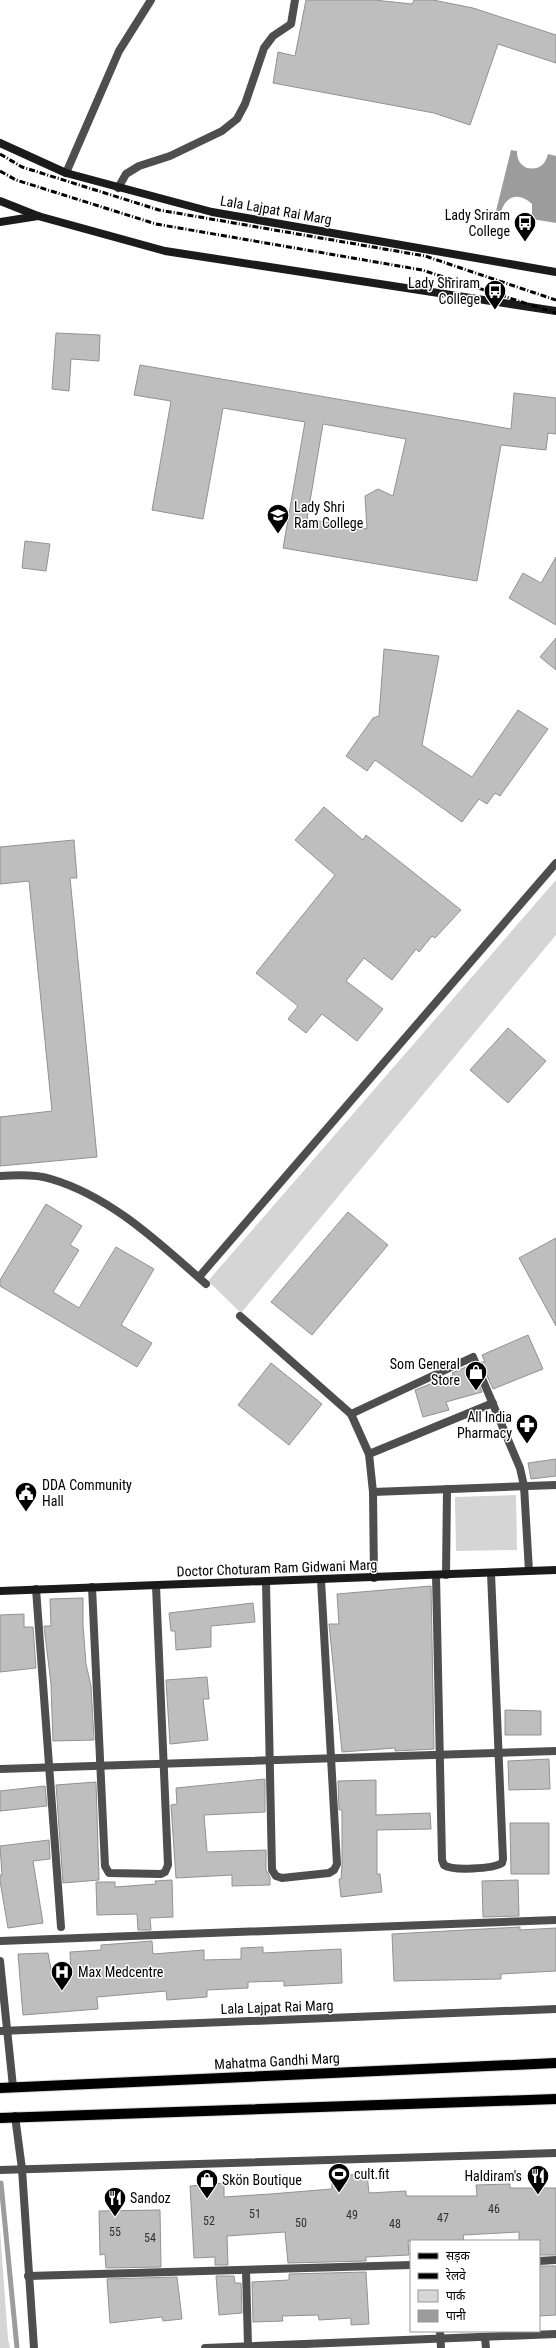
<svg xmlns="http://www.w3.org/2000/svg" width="556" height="2348" viewBox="0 0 556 2348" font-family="'Roboto Condensed','Noto Sans Devanagari',sans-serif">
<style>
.green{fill:#d5d5d5}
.water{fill:#9c9c9c}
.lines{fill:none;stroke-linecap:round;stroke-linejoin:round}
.stream{stroke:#9c9c9c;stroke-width:5}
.building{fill:#bebebe;stroke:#929292;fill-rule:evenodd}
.primary-casing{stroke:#dbdbdb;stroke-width:12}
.street{stroke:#4e4e4e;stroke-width:8}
.secondary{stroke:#1b1b1b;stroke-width:8}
.primary{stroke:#000;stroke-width:10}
.rail{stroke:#000;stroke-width:3;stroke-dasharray:6 2 1 2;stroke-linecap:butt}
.labels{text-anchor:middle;stroke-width:3;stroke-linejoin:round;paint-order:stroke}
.number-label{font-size:12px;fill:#303030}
.street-label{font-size:14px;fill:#000;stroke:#fff}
.poi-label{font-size:14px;fill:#000;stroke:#fff;text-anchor:start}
</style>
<rect width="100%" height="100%" fill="#fff"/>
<g class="green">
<path d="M556,880V935L241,1313L208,1281Z"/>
<path d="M516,1495L517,1550L456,1551L455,1497Z"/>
<path d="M0,2230L8,2339L10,2348H0Z"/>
</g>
<path class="water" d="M511,150L517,151C517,159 519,164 527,168C538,170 545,166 548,154L556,156V223L532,219V204C519,192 506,195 501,212L496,211Z"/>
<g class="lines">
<path class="stream" d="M1,2183L17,2348"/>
</g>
<g class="building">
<path d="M306,0H374L412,4L414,0H433L473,8L556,35V63L498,44L470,125L434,113L273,83L278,52L295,56Z"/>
<path d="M56,333L100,335L99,361L71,359L69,391L52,389Z"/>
<path d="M140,365L511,429L514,393L556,398V434L548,433L546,450L501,445L477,581L283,548L305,422L223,408L203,519L152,510L171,401L134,395ZM323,424L406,439L393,496L378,489L365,496L367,529L307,519Z"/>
<path d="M25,541L50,544L46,571L22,568Z"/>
<path d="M556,557V625L509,598L523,573L541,583Z"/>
<path d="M556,638V670L540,657Z"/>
<path d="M384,649L439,656L422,745L472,777L518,710L548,729L500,796L495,793L487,804L479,799L462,822L375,760L367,771L346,756L373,718L379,716Z"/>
<path d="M324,807L363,840L366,835L461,910L435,938L432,936L419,952L416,949L392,980L364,958L346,981L383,1009L357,1041L322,1014L306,1033L288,1019L298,1006L256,973L335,875L295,840Z"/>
<path d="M74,840L77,878H70L97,1157L0,1166V1117L52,1111L29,881L0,884V847Z"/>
<path d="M508,1028L546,1061L508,1103L470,1070Z"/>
<path d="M46,1204L82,1226L70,1245L79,1250L53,1292L79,1308L116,1247L154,1269L121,1325L152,1343L137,1367L0,1286V1280Z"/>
<path d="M348,1212L388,1245L312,1335L271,1302Z"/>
<path d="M556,1238V1326L519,1258Z"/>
<path d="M528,1335L543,1369L493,1389L481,1362H485L482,1355Z"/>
<path d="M271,1363L322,1404L289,1445L238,1405Z"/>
<path d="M471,1365L482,1392L446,1402L449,1410L423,1417L415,1390L453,1375L452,1373Z"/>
<path d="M556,1459V1476L531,1479L528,1463Z"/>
<path d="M431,1586L434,1749L395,1751V1748L342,1752L329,1624H339L337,1594Z"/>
<path d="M83,1598V1625L86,1664L91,1686L94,1740L53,1741L51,1684L44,1626H51L50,1599Z"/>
<path d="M253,1603L255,1622L211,1626V1647L176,1650L175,1631H171L169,1613Z"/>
<path d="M24,1614V1627H33L36,1668L0,1672V1615Z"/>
<path d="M207,1677L209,1699H203L208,1740L170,1744L166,1680Z"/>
<path d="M505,1710L541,1711V1735H505Z"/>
<path d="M549,1759L550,1789L509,1790L508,1761Z"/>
<path d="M265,1779V1812L204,1815L207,1852L266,1850V1870L270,1877V1885L232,1886V1875L176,1878L171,1805L177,1804L176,1788Z"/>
<path d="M376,1780V1815L430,1813L431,1829L377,1830V1874H380L382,1892L341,1897L339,1879H341L342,1864V1810H339L338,1781Z"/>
<path d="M96,1782L99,1880L63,1883L56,1785Z"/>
<path d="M45,1786L47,1806L0,1811V1791Z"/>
<path d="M510,1823H549V1874H511Z"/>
<path d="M49,1840L50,1859L33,1861L43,1923L8,1928L0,1881V1875H2L0,1846Z"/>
<path d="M172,1880L173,1917L150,1918L151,1930H138L137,1914L97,1915L96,1882H115V1887L156,1884L155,1881Z"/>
<path d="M518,1880L519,1916L483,1917L482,1881Z"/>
<path d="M520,1927V1930L556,1928V1971L501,1974V1979L394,1981L392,1934Z"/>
<path d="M152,1941L153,1954L204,1950V1960L241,1959V1948L263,1947V1953L341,1949L342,1983L284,1986V1981L248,1982V1988L207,1990V1997L167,2000L166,1991L97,1997L98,2009L23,2015L18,1954L48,1953L52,1974L71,1972L70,1952L101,1950V1945Z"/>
<path d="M367,2174L369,2193L406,2191V2196H477L476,2185L510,2184V2188H556V2255H539V2241H519V2232L463,2235L464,2241H408L409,2255L366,2257V2261L288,2263L285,2232L227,2236L228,2265H215V2257L194,2258L190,2186L224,2183V2197L270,2194L332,2189L331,2176Z"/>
<path d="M160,2210L161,2267L106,2268L105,2254L100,2255L99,2211Z"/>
<path d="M539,2266H556V2315L539,2316Z"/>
<path d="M366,2272L369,2324L351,2325V2318L319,2320L318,2315L282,2316L283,2321L253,2322L252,2282L289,2280V2274Z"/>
<path d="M216,2276H234L235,2283H241L242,2313L219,2315Z"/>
<path d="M177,2277L182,2319L163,2321L162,2317L110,2323L107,2279Z"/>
</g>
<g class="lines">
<g class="primary-casing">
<g id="primary">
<path d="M0,2088L556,2063"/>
<path d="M0,2118L556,2099"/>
</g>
</g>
<g class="street">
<path d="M66,173L119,51L151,0"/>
<path d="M118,188L126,174L139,166L170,156L222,131L237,119L245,104L264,48L273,36L291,24L295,0"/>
<path d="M0,1176C16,1175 36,1174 51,1179C112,1197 160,1244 206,1284"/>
<path d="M199,1277L556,863"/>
<path d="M240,1316L351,1414L369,1454L373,1492L374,1578"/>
<path d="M351,1414L473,1357L520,1468L524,1486L529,1571"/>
<path d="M369,1454L493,1403"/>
<path d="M373,1492L556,1485"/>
<path d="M436,1575L442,1860L444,1865C452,1871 493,1869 502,1863L503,1859L491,1573"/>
<path d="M446,1575L447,1489"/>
<path d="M266,1582L272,1870L276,1876L282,1878L329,1873L334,1870L337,1864L321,1580"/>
<path d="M92,1587L105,1866L109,1873L161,1874L165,1872L168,1865L156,1586"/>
<path d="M36,1589L61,1927"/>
<path d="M0,1769L556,1751"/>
<path d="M0,1941L556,1920"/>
<path d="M0,1961L13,2087"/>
<path d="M0,2031L556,2009"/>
<path d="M15,2116L22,2169L34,2348"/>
<path d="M0,2170L556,2153"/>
<path d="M539,2261L556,2260"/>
<path d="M246,2270L248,2346"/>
<path d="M28,2276L411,2265"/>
<path d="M440,2331L441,2348"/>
<path d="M485,2338L486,2348"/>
<path d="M205,2348L556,2334"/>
</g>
<g class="secondary">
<path d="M0,143L66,173L212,212L556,272"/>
<path d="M0,201L38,216L165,251L556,311"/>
<path d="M0,222L38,216"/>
<path d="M0,1591L556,1570"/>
</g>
<use href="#primary" class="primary"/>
<g class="rail">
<path d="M0,154L22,167L159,210L425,256L556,300"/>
<path d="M0,171L16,180L156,224L422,270L556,313"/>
</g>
</g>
<defs>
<g id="bus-pin" transform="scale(1.15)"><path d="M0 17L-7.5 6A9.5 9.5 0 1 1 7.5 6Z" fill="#000" stroke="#fff"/><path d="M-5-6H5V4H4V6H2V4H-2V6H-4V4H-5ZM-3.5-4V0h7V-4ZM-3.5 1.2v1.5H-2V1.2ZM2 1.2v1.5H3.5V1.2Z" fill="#fff"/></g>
<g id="university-pin" transform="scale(1.15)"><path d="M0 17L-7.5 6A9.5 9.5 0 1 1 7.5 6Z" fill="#000" stroke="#fff"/><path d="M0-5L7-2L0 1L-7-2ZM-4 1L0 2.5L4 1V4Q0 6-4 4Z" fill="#fff"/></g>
<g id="shop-pin" transform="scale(1.15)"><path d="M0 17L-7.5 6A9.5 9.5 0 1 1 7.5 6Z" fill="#000" stroke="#fff"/><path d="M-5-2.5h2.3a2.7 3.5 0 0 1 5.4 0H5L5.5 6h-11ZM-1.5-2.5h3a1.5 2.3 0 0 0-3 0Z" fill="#fff"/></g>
<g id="pharmacy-pin" transform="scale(1.15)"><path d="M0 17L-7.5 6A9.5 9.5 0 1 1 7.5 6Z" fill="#000" stroke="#fff"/><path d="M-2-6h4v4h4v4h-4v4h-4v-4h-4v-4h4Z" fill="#fff"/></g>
<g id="civic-pin" transform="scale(1.15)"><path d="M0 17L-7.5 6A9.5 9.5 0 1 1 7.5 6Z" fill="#000" stroke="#fff"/><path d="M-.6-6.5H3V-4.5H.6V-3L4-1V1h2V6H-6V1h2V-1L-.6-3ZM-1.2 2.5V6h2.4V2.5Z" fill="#fff"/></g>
<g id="hospital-pin" transform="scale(1.15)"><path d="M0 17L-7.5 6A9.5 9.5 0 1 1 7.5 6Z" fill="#000" stroke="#fff"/><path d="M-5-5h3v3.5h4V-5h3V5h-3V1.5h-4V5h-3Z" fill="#fff"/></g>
<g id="stadium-pin" transform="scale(1.15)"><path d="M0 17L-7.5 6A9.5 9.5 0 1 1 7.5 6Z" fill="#000" stroke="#fff"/><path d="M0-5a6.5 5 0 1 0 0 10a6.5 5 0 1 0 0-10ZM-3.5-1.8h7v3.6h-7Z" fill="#fff"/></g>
<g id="restaurant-pin" transform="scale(1.15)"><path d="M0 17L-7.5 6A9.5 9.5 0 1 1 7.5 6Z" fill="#000" stroke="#fff"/><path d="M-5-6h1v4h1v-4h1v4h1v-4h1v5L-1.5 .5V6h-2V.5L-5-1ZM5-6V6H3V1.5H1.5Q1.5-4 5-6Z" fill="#fff"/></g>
</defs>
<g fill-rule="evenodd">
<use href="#bus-pin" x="525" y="223"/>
<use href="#bus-pin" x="495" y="291"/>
<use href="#university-pin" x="278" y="515"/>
<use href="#shop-pin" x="476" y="1372"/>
<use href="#pharmacy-pin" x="527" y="1425"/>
<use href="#civic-pin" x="26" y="1493"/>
<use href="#hospital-pin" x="62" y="1972"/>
<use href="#stadium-pin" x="339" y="2174"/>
<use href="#restaurant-pin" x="538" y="2176"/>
<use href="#shop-pin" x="207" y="2180"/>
<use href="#restaurant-pin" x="115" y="2198"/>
</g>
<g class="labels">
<g class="number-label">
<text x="494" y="2213">46</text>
<text x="255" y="2218">51</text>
<text x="352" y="2219">49</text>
<text x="443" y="2222">47</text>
<text x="209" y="2225">52</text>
<text x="301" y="2227">50</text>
<text x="395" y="2228">48</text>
<text x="115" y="2236">55</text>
<text x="150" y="2242">54</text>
</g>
<g class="street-label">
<text transform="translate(276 210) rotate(10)" y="5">Lala Lajpat Rai Marg</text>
<text transform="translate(277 1568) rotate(-2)" y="5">Doctor Choturam Ram Gidwani Marg</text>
<text transform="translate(277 2007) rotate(-2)" y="5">Lala Lajpat Rai Marg</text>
<text transform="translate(277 2061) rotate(-3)" y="5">Mahatma Gandhi Marg</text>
</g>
<g class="poi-label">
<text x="510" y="220" text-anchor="end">Lady Sriram<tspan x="510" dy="16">College</tspan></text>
<text x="480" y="288" text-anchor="end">Lady Shriram<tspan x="480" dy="16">College</tspan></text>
<text x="294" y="512">Lady Shri<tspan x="294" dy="16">Ram College</tspan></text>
<text x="460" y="1369" text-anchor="end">Som General<tspan x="460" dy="16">Store</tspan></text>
<text x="512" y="1422" text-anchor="end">All India<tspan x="512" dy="16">Pharmacy</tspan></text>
<text x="42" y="1490">DDA Community<tspan x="42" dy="16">Hall</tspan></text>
<text x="78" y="1977">Max Medcentre</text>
<text x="354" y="2179">cult.fit</text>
<text x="522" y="2181" text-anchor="end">Haldiram's</text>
<text x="222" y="2185">Skön Boutique</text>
<text x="130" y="2203">Sandoz</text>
</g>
</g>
<rect x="410" y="2240" width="130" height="92" fill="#ffffff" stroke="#999999"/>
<rect x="418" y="2253" width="20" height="6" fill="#000000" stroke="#999999"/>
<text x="446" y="2260" font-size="12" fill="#000000">सड़क</text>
<rect x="418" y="2273" width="20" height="6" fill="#000000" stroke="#999999"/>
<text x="446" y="2280" font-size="12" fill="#000000">रेलवे</text>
<rect x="418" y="2290" width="20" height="12" fill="#d5d5d5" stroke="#999999"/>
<text x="446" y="2300" font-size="12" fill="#000000">पार्क</text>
<rect x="418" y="2310" width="20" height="12" fill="#9c9c9c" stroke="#999999"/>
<text x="446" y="2320" font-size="12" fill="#000000">पानी</text>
</svg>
